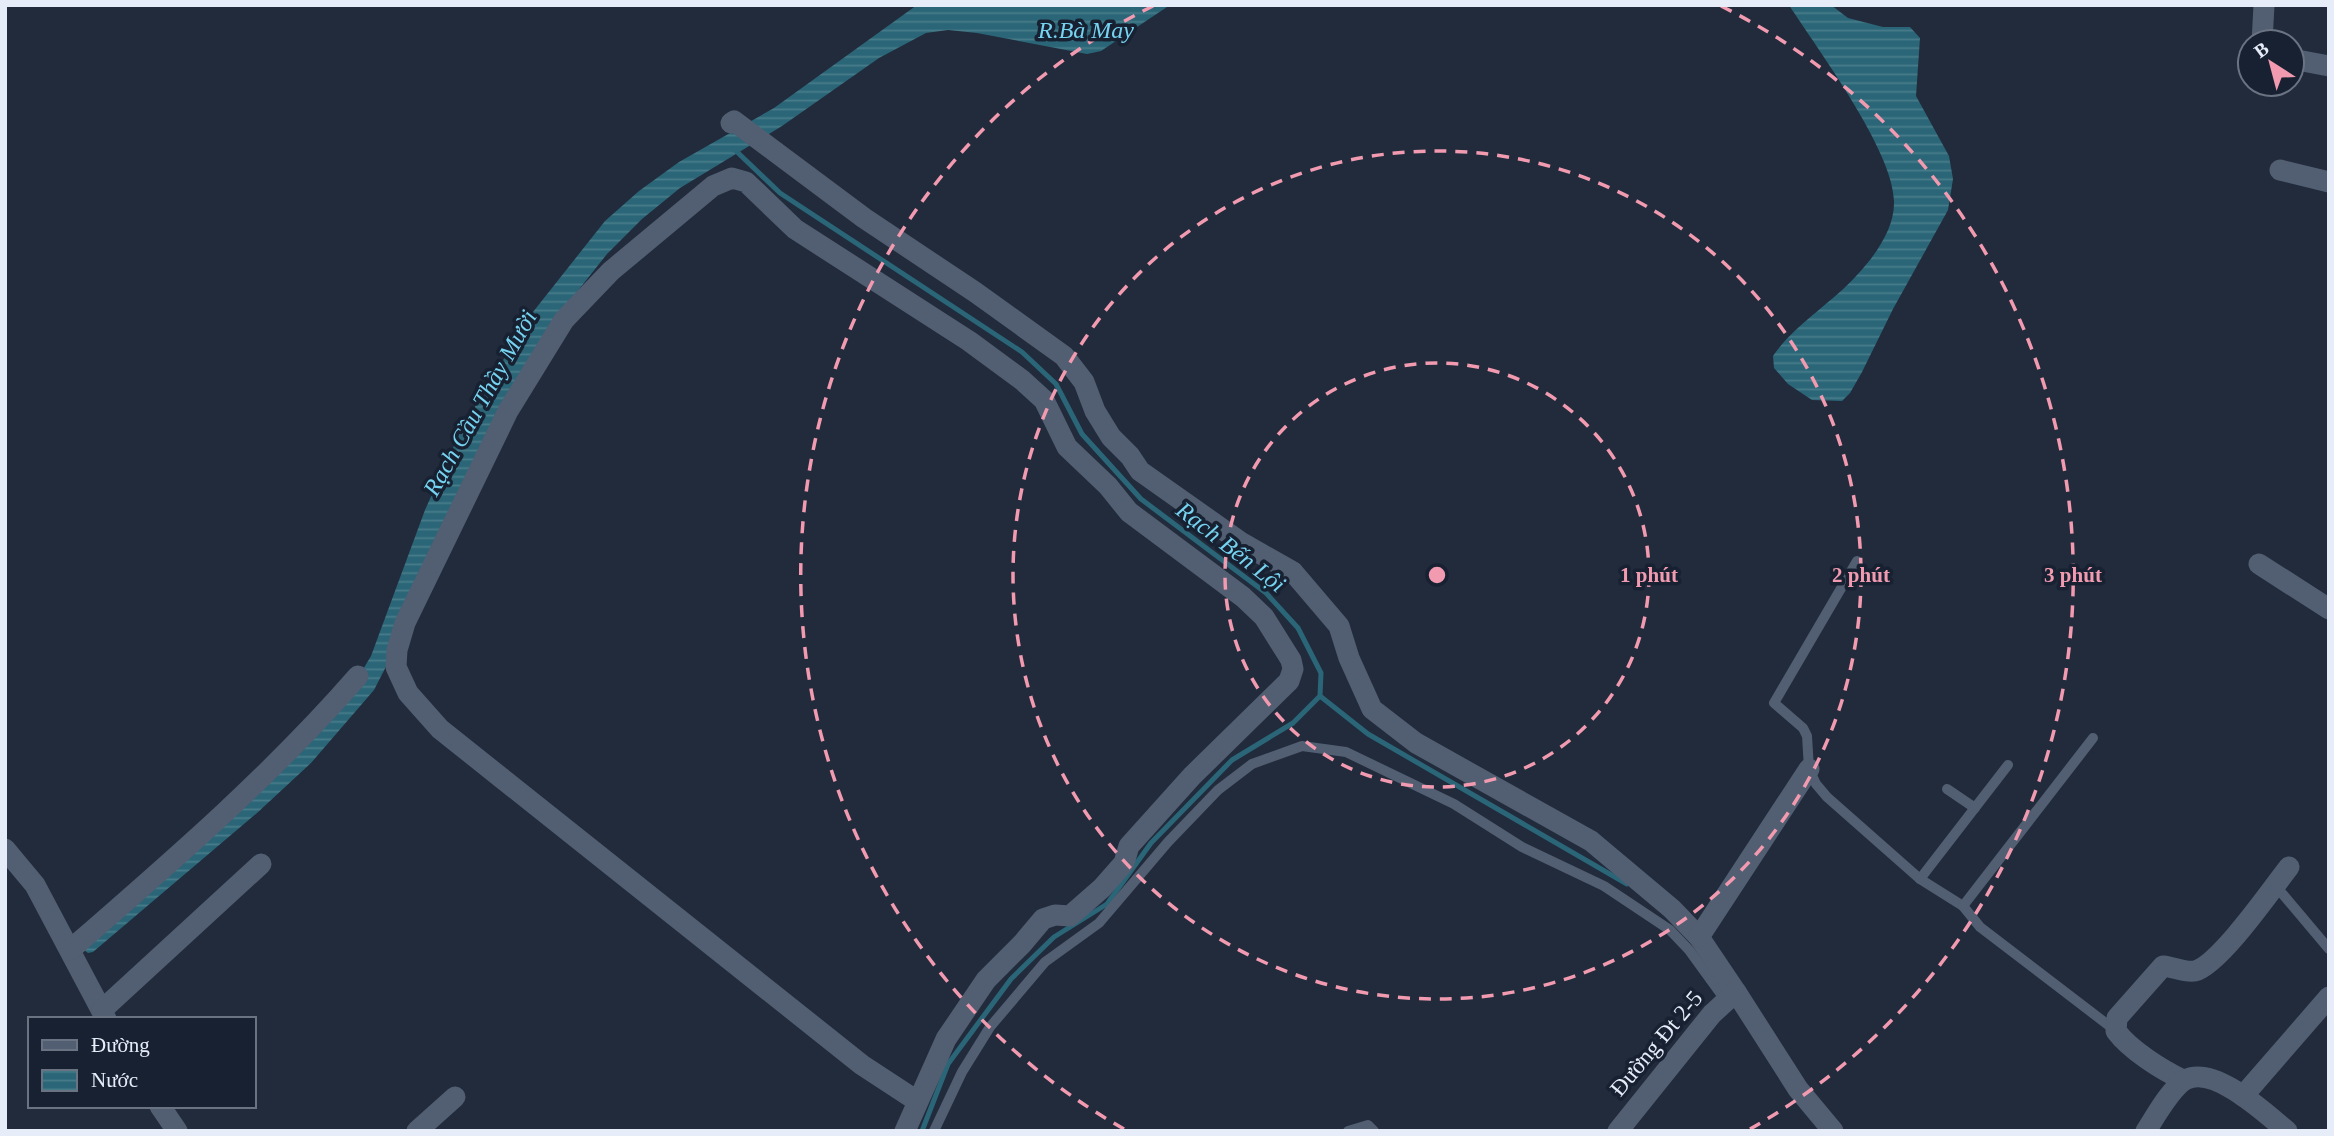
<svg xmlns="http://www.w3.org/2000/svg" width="2334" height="1136" viewBox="0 0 2334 1136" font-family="'Times New Roman',serif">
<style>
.water{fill:url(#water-rules)}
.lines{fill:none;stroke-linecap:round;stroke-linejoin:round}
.stream{stroke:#2a6677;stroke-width:5}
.lane{stroke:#525e71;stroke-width:10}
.street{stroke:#525e71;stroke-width:21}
.ring{fill:none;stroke:#f19ab0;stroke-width:3.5;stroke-dasharray:12 9}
.labels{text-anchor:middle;stroke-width:7;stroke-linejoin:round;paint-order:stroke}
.street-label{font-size:23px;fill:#e6edf9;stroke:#172132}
.water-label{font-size:24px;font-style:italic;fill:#76d3f0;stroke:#172132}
.centre{fill:#f19ab0;stroke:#172132;stroke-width:3.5}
.ring-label{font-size:21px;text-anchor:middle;font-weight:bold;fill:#f19ab0;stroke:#172132;stroke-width:7;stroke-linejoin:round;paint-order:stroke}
</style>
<defs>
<pattern id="water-rules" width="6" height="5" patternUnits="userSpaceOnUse" patternTransform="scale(1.75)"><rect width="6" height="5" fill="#2a6677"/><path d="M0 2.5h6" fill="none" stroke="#497c8b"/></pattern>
</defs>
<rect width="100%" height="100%" fill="#212b3c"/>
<g class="water">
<path d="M917,5H1170L1101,51L1087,54L977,33L948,30L926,33L879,58L782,126L680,188L642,219L607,254L580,288L374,690L311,763L257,813L93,952L88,953L84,950L353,686L371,656L425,510L461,430L529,317L605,221L639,191L679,162L774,108Z"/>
<path d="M1789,5H1831L1848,18L1883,27H1910L1920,38L1916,96L1949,156L1953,179L1948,210L1893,309L1862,372L1850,393L1842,401L1812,400L1788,384L1774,368L1773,356C1795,324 1831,304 1857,275C1875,256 1895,228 1894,201C1893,150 1818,50 1789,5Z"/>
</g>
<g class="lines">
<g class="stream">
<path d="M734,149L780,193L1022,352L1056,384L1082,434L1141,499L1266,593L1298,628L1321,673L1320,696L1293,723L1232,760L1151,843L1107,904L1054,937L1011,979L948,1064L922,1131"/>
<path d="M1320,696L1368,734L1627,884"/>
</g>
<g class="lane">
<path d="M1857,561L1774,703L1803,728L1807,736L1809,769L1816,784L1827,797L1920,879L1963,906L1980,927L2116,1031"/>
<path d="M1947,789L1975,808"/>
<path d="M1920,879L2008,765"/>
<path d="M2275,885L2329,949"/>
<path d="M1963,906L2093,738"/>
<path d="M934,1131L962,1072L990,1027L1045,962L1099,923L1168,842L1218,790L1252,764L1302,746L1346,752L1454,804L1522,847L1604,886L1670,930L1689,950L1726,1001"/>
<path d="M1348,1131L1368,1125L1374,1131"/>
</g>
<g class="street">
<path d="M2262,42L2264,5"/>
<path d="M2292,59L2329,66"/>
<path d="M731,123L734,121L864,218L975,292L1064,356L1084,382L1095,411L1111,437L1130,456L1140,471L1242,543L1293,572L1339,626L1349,658L1372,709L1416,743L1591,841L1672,909L1699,937L1736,992"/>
<path d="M2280,170L2329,182"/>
<path d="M2259,564L2329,609"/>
<path d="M5,849L35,885L106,1019"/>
<path d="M1699,937L1809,769"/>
<path d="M70,950C170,863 271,776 358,676"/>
<path d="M102,1010L261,864"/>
<path d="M2183,1080C2162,1070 2130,1050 2116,1031L2117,1018L2163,966C2174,967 2185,973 2195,971C2220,964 2271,890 2289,867"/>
<path d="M2243,1096L2329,997"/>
<path d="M160,1106L177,1131"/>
<path d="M417,1131L455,1097"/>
<path d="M905,1131L946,1039L986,980L1022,944L1043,919L1055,915L1070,916L1102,888L1124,863L1129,846L1192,776L1289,681L1293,669L1291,660L1264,617L1243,597L1129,512L1108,486L1067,447L1044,400L1022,380L969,341L795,229L746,182L732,178L713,186L611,271L564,320L508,411L405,623L397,650L396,667L408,693L440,729L862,1065L917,1101"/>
<path d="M1618,1131L1712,1014L1736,992L1798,1089L1833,1131"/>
<path d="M2146,1131C2155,1117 2171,1088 2185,1080C2214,1064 2266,1114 2287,1131"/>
</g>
</g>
<g class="ring">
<circle cx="1437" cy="575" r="212"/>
<circle cx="1437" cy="575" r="424"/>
<path d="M1124 1129A636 636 0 0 1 1153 6M1721 6A636 636 0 0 1 1750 1129"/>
</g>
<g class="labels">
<g class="street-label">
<text transform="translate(1656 1043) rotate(-50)" y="8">Đường Đt 2-5</text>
</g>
<g class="water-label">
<text x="1086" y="38">R.Bà May</text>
<text transform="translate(480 403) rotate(-61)" y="8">Rạch Cầu Thầy Mười</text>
<text transform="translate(1231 547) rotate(38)" y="8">Rạch Bến Lội</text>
</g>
</g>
<circle cx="1437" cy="575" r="10" class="centre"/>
<g class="ring-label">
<text x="1649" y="582">1 phút</text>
<text x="1861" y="582">2 phút</text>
<text x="2073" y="582">3 phút</text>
</g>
<rect width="2334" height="1136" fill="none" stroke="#e6edf9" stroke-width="14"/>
<rect x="28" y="1017" width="228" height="91" fill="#172132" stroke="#6a7382" stroke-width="2"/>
<rect x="42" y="1040" width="35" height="10" fill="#525e71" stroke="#6a7382" stroke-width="2"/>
<text x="91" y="1052" font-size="21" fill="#e6edf9">Đường</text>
<rect x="42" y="1070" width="35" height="21" fill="url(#water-rules)" stroke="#6a7382" stroke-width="2"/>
<text x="91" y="1087" font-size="21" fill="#e6edf9">Nước</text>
<g transform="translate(2271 63) rotate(324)"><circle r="33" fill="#172132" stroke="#6a7382" stroke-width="2"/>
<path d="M0-5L12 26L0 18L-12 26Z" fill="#f19ab0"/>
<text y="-10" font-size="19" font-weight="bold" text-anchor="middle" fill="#e6edf9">B</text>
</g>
</svg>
